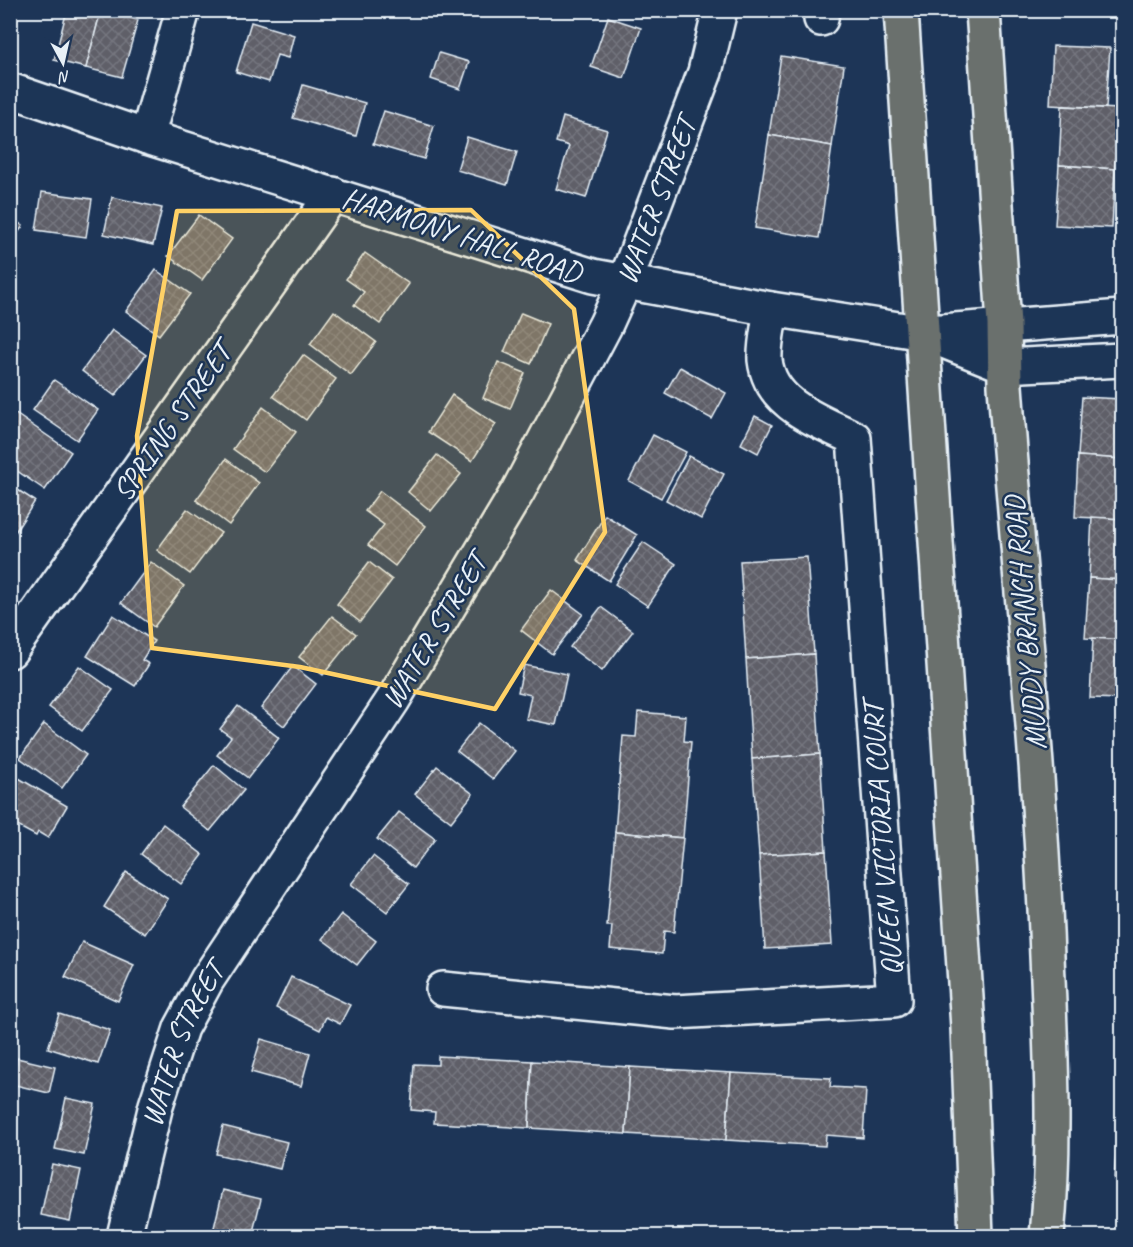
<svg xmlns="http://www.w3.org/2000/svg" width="1133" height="1247" viewBox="0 0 1133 1247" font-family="Caveat,sans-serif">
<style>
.building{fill:url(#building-cross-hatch);stroke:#e8f1f8;stroke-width:1.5}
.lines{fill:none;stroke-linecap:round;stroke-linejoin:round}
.minor-casing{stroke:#e8f1f8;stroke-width:38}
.major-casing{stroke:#e8f1f8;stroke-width:38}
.minor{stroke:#1d3557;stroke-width:33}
.major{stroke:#6a706d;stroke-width:33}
.marked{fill:#ffd166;fill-opacity:0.2;stroke:#ffd166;stroke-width:4.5;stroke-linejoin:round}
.labels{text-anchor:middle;stroke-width:5;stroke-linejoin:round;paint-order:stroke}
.street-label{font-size:30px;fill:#e8f1f8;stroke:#1d3557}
</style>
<defs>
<pattern id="building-cross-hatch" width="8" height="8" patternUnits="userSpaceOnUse" patternTransform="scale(1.5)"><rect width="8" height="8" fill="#5e5e68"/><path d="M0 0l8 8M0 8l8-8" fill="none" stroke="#75767e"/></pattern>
</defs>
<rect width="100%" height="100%" fill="#1d3557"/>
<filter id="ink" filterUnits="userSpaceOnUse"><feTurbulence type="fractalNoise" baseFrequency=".0167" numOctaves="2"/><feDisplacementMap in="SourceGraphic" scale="12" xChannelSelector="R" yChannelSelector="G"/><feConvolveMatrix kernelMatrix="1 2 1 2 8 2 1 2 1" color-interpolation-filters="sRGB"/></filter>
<g filter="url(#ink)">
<g class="building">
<path d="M67,10H101L86,68L54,60Z"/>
<path d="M101,10L138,20L122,77L86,68Z"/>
<path d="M608,17L641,28L624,78L591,67Z"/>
<path d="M251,22L294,35L288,58L277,55L269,82L236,72Z"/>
<path d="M1053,46L1110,48L1106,108L1050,105Z"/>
<path d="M439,53L469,62L460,89L431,79Z"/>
<path d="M781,56L844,66L832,146L769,135Z"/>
<path d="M303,85L365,103L356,136L293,118Z"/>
<path d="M1062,106L1118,109L1115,169L1059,165Z"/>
<path d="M384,111L434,126L424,159L373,144Z"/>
<path d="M563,117L607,130L586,198L556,189L569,146L556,142Z"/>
<path d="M769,135L832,146L819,238L755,228Z"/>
<path d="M467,137L517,152L507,185L457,170Z"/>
<path d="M1059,165L1115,169L1112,228L1055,225Z"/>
<path d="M42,192L92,199L86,237L36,230Z"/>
<path d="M112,197L162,208L153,245L104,234Z"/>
<path d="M199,215L232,239L202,280L168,256Z"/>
<path d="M10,217L23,226L10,244Z"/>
<path d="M365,253L409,284L380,324L354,305L364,292L346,279Z"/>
<path d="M156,270L190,294L159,335L126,311Z"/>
<path d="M334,311L376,342L351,375L310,344Z"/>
<path d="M521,313L548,324L531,364L504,352Z"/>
<path d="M112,330L146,355L115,396L82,371Z"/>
<path d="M303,355L336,379L306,420L273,396Z"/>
<path d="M498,362L525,373L510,409L483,398Z"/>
<path d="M680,367L726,393L712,419L665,393Z"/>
<path d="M54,380L98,410L77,440L33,410Z"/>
<path d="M452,395L496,424L472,461L428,432Z"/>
<path d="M1082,397L1122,399V459L1078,456Z"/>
<path d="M263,407L296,432L265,472L233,449Z"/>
<path d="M10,410L71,452L45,490L10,466Z"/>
<path d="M755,416L772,425L758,453L741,444Z"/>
<path d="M653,435L686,452L661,498L629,481Z"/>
<path d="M437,455L461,474L431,511L408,492Z"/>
<path d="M689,456L724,474L701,519L666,500Z"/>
<path d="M1078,456L1122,459V519L1075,517Z"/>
<path d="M226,459L259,483L229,525L196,500Z"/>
<path d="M10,485L35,501L12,537L10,536Z"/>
<path d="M380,491L426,526L395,566L368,545L384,525L365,511Z"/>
<path d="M187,509L221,533L190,574L157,550Z"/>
<path d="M605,515L637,535L609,581L577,560Z"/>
<path d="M1092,517L1122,519V580L1089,578Z"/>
<path d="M643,542L676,564L648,606L615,584Z"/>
<path d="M807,557L814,654L746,659L740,561Z"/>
<path d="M151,562L184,586L154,627L121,603Z"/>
<path d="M369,562L392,580L360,622L337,604Z"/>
<path d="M1089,578L1122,580V640L1085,638Z"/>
<path d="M551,590L583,614L552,654L521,630Z"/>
<path d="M601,607L633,631L602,671L570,647Z"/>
<path d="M113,615L154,641L142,660L149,664L135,686L87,656Z"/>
<path d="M332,616L356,634L323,675L299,657Z"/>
<path d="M1093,638L1122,640V699L1090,698Z"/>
<path d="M814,654L820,754L752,759L746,659Z"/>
<path d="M524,665L567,674L556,725L526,719L531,695L518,692Z"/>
<path d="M79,666L113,690L82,731L49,707Z"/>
<path d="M293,666L316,684L284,726L261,708Z"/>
<path d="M238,706L279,738L248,778L217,755L231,737L220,729Z"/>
<path d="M638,712L686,716L684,741L691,742L683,838L615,832L623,736L636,737Z"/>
<path d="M479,723L515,751L493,779L457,751Z"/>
<path d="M44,724L86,755L62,788L20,758Z"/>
<path d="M820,754L826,851L759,855L752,759Z"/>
<path d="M214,765L244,790L210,831L180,807Z"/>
<path d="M437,766L473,794L451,822L415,794Z"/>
<path d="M10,773L67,806L48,838L38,832L36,836L10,822Z"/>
<path d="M399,812L435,839L413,868L377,839Z"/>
<path d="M163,824L203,855L181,884L141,854Z"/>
<path d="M615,832L683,838L674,932L664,931L662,954L610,949L612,926H607Z"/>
<path d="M826,851L832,945L765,949L759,855Z"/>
<path d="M373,856L409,884L387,912L351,884Z"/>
<path d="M126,872L168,899L145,934L104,907Z"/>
<path d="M341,914L376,941L357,965L322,939Z"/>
<path d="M82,942L134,965L118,1001L65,977Z"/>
<path d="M291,977L350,1005L340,1024L326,1017L320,1030L276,1008Z"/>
<path d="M59,1014L110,1030L98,1064L48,1048Z"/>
<path d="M261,1039L310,1053L301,1086L251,1072Z"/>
<path d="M438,1056L532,1061L529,1128L434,1123L435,1112L411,1110L414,1064L438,1065Z"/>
<path d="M17,1058L55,1067L49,1093L11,1084Z"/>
<path d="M532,1061L630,1067L626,1134L529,1128Z"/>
<path d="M630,1067L731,1073L726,1140L626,1134Z"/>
<path d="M731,1073L831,1078L830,1087L866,1089L863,1138L826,1135L825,1146L726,1140Z"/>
<path d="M66,1098L95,1104L84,1155L55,1149Z"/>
<path d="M1118,1124H1122V1181L1114,1180Z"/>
<path d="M223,1126L287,1142L280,1169L216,1154Z"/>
<path d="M52,1164L81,1170L70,1221L41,1215Z"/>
<path d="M223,1190L261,1199L252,1236H212Z"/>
</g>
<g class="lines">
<g class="minor-casing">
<g id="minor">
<path d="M821,19L822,10"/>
<path d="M10,90L147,137L593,276L771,309L924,333L1006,366L1122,360"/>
<path d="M147,137L183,10"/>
<path d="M929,332L1122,317"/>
<path d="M10,651L333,194"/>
<path d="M443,989L675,1012L894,1000L854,438C818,420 770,405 765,360C764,344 769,325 771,309"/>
<path id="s1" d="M124,1236L156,1105L181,1028L207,980L393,700L518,491L606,324L625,282L705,72L720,10"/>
</g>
</g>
<g class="major-casing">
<g id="major">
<path d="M901,10L968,1028L976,1236"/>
<path d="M983,10L1004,324L1005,386C1019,576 1040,765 1047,956C1051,1050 1056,1143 1047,1236"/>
</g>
</g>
<use href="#minor" class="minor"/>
<use href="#major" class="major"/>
</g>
</g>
<path class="marked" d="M471,210L574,309L605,532L495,709L300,667L152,648L137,436L177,211Z"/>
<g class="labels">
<g class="street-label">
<text dy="10" stroke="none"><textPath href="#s1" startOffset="1172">WATER STREET</textPath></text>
<text transform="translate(462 235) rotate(18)" y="10">HARMONY HALL ROAD</text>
<text transform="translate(172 422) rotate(-55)" y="10">SPRING STREET</text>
<text transform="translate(1025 623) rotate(-95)" y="10">MUDDY BRANCH ROAD</text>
<text transform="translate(434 631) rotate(-59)" y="10">WATER STREET</text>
<text transform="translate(882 839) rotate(-94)" y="10">QUEEN VICTORIA COURT</text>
<text dy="10" stroke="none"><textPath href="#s1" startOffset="201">WATER STREET</textPath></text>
</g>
</g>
<rect width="1133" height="1247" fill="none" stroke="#1d3557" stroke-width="36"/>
<rect x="18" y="18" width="1097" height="1211" fill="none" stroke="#e8f1f8" stroke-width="2" filter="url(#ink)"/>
<g transform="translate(63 63) rotate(172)" stroke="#1d3557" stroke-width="4.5" paint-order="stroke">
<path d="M0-4.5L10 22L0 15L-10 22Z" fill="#e8f1f8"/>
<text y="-9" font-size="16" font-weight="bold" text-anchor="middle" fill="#e8f1f8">N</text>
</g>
</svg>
